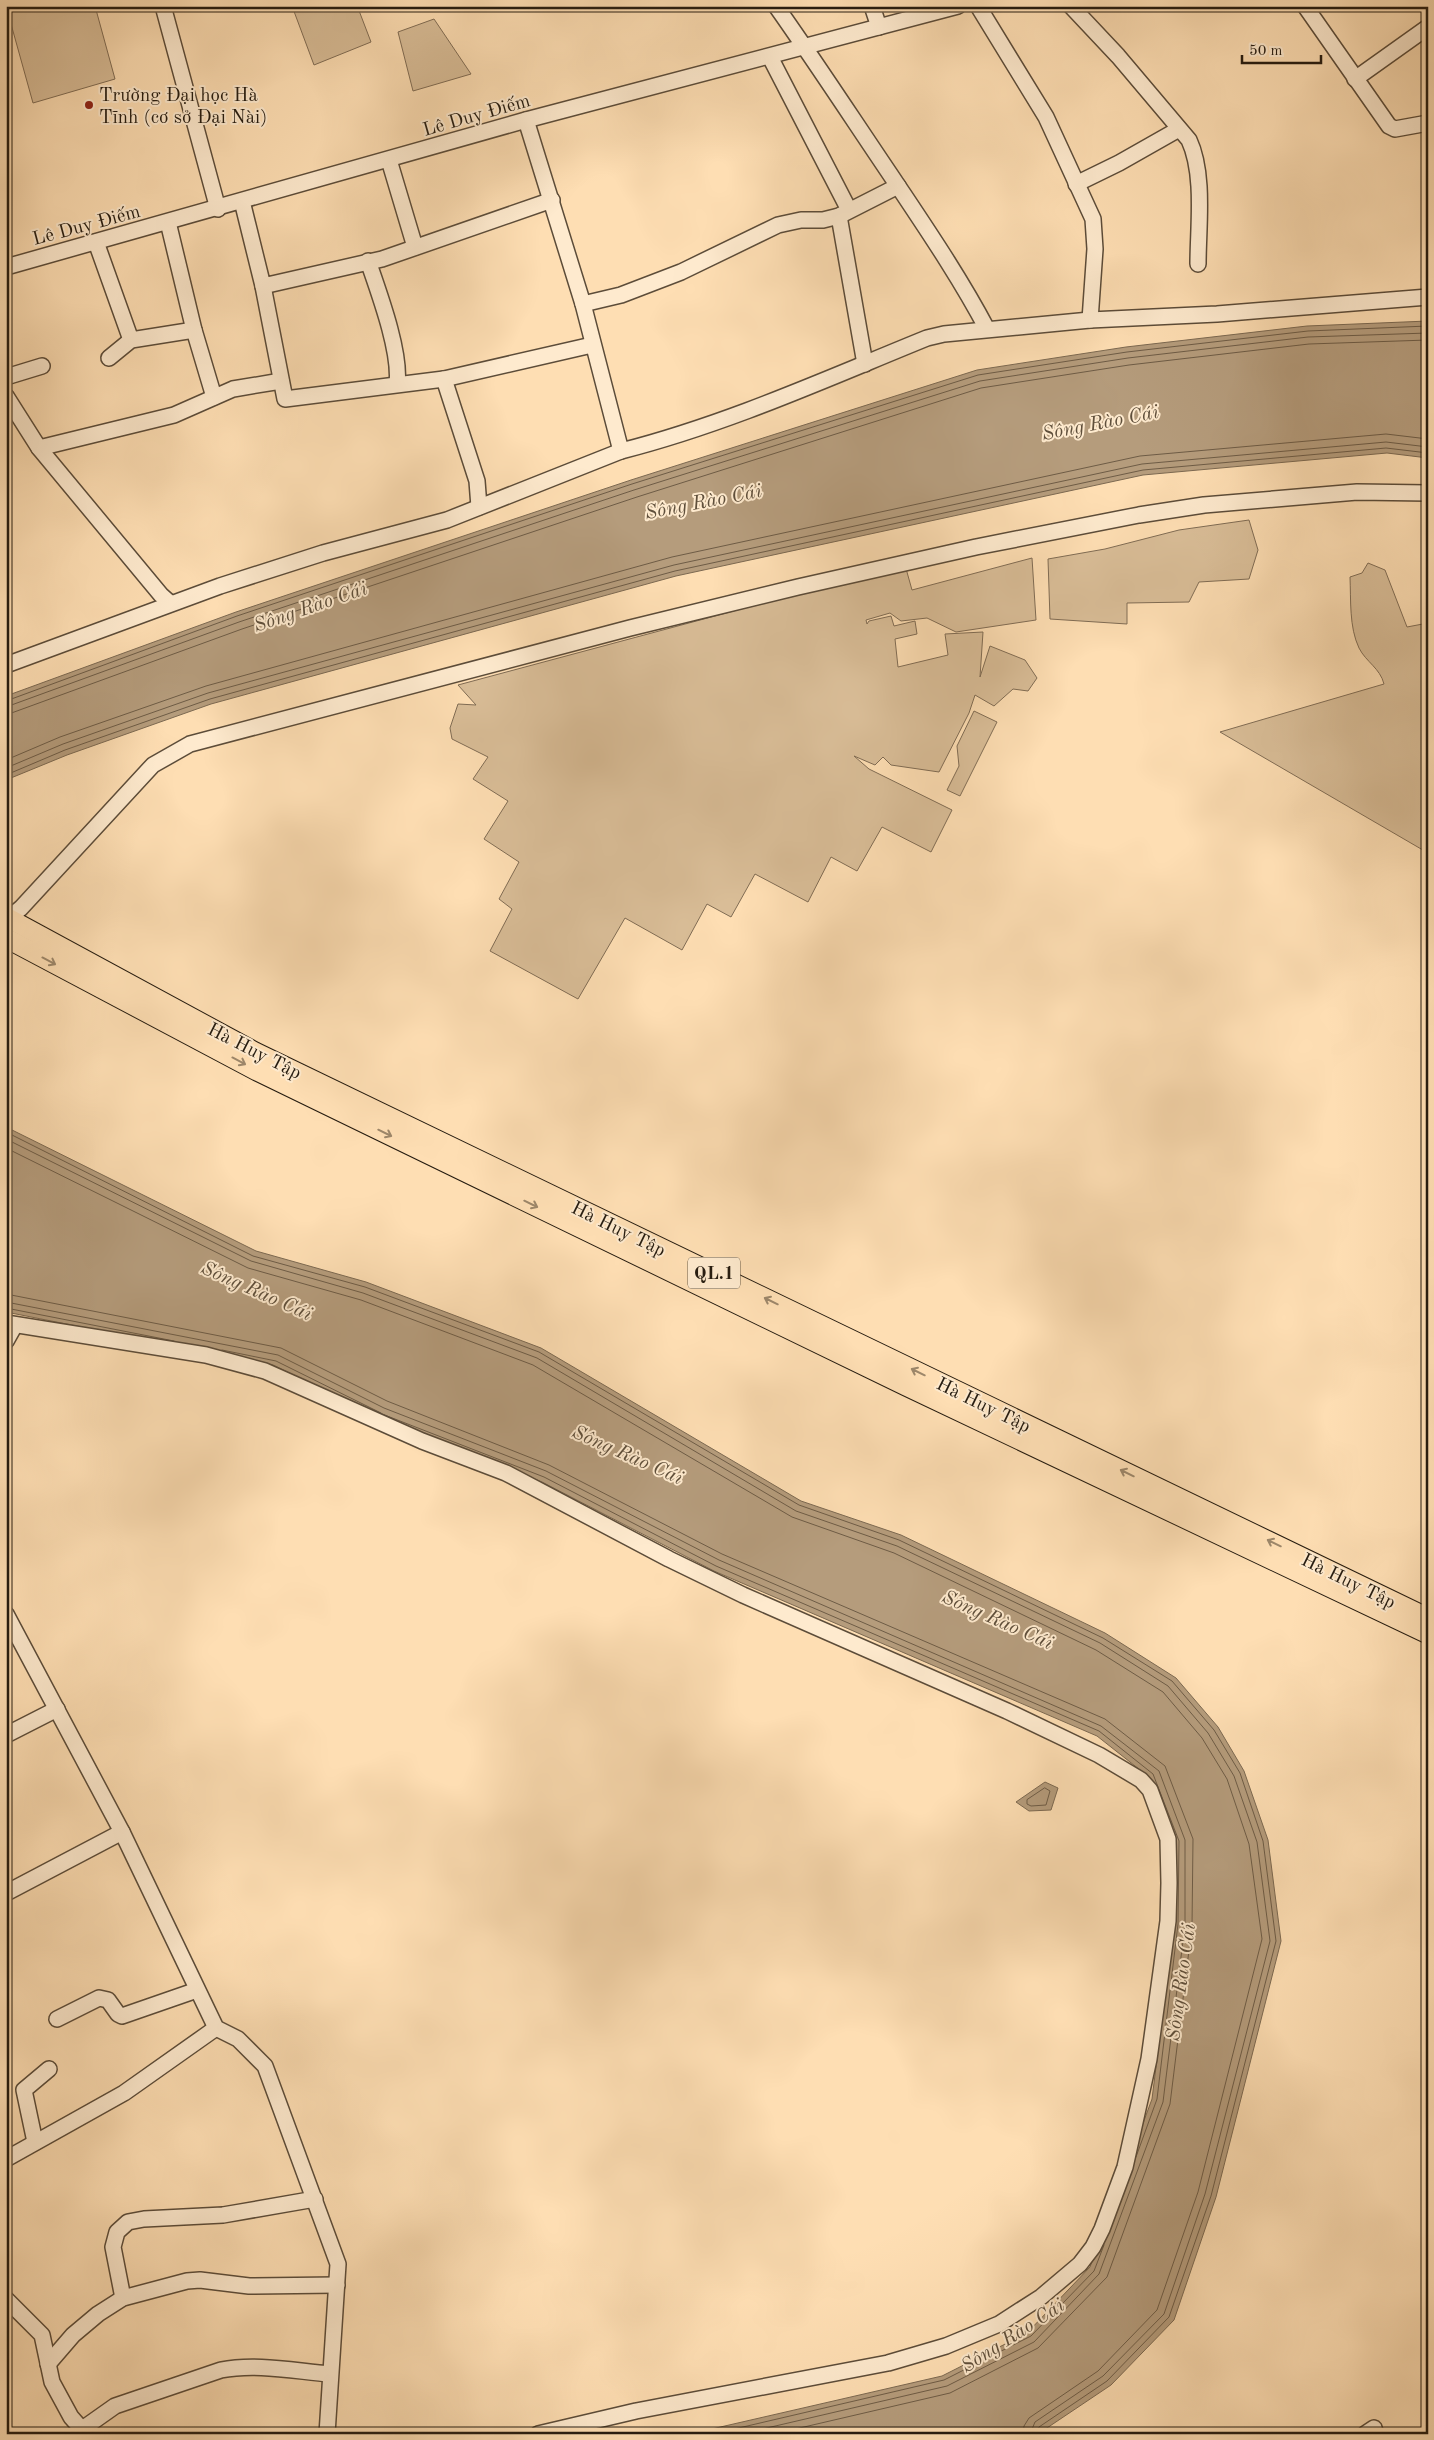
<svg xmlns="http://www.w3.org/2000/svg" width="1434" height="2440" viewBox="0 0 1434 2440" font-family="'Old Standard TT',serif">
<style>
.green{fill:#d9bd97;stroke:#806c54}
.water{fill:#b59c7c;stroke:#7c6951}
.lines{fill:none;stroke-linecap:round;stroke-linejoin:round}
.shore{stroke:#6e5c46;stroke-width:1}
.minor-casing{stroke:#5c4c39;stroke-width:18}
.major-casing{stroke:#261c10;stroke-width:21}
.minor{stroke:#feeace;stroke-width:15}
.major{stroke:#fedeb3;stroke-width:19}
.oneway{stroke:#9d876a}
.poi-dot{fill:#8f2418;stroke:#feeace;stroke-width:2}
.labels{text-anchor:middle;stroke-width:4;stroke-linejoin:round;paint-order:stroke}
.shield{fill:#feeace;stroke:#675a49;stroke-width:1}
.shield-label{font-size:18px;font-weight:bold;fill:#261c10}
.poi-label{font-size:19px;fill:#261c10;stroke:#feeace;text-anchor:start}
.street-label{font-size:19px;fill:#261c10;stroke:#feeace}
.water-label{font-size:20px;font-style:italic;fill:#5f4f3b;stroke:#feeace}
</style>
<rect width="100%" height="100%" fill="#fedeb3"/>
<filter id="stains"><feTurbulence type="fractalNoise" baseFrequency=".004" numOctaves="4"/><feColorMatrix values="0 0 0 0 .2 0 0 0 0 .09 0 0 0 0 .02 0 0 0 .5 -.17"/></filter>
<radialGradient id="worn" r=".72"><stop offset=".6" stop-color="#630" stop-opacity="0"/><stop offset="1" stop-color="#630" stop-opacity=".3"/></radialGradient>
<g class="green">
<path d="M6,6H95L115,79L33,103Z"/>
<path d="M292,6H364L358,8L371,42L314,65Z"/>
<path d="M434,19L471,74L413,91L398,32Z"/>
<path d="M1249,520L1258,550L1249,579L1199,582L1189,602L1127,603V624L1050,619L1048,559L1105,549L1179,530Z"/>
<path d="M1032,558L1036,620L956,632L927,618L901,621L890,613L866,620L867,624L869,621L891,616L894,626L915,621L917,634L895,639L898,667L948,655L945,634L983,632L980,677L990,646L1025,660L1037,678L1028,691L1013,689L994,706L975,695L969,713L939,772L891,765L883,757L875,765L854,756L869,769L952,810L931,852L882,827L857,871L831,857L808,902L755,874L731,917L707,904L682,950L625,918L578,999L490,951L512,909L499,899L519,862L484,839L508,801L473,779L488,757L452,739L450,728L458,704L476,705L458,685L905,565L912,590Z"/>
<path d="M1368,563L1385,570L1407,627L1428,623V853L1220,732L1384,684C1380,668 1366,662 1359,648C1349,627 1351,600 1350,577L1362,573Z"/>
<path d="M974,711L997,722L960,796L947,790L959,766L957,746Z"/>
</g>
<g class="water">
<path d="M1428,321V458L1387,453L1143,475L676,576L211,704L67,755L6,780V696L236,612L631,480L977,370L1126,347L1307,326Z"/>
<path d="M6,1127L256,1251L366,1282L541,1348L801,1501L901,1535L1105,1633L1176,1678L1218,1727L1244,1771L1268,1840L1281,1941L1216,2197L1174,2320L1111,2385L1038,2434H690L942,2376L1027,2333L1090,2267L1152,2099L1174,1923V1841L1149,1777L1097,1736L714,1571L542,1482L380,1418L273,1365L6,1312Z"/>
<path d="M1045,1782L1058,1788L1051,1810L1029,1811L1016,1802Z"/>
</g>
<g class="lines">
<g class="shore">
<path d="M6,701L237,616L632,484L978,375L1127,352L1308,331L1428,326"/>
<path d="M6,707L239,622L634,490L980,381L1128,358L1308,337L1428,333"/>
<path d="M6,715L242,629L637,497L981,388L1129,365L1309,344L1428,340"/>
<path d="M6,760L60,737L206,686L672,557L1140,456L1386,434L1428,439"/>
<path d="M6,768L63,744L208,693L674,565L1142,464L1386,442L1428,447"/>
<path d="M6,775L65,750L210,699L675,571L1143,470L1386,448L1428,453"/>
<path d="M6,1132L253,1256L365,1287L539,1352L799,1505L899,1540L1103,1638L1172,1681L1214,1730L1240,1773L1263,1841L1276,1941L1211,2196L1169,2317L1107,2381L1039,2427L1036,2434"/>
<path d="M6,1139L251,1261L363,1293L537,1358L796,1511L897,1546L1100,1643L1168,1686L1208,1733L1234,1776L1257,1842L1270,1941L1205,2194L1164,2314L1103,2376L1035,2422L1030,2434"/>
<path d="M6,1148L248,1268L361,1300L533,1365L792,1517L894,1553L1096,1650L1163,1692L1202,1738L1227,1779L1249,1844L1262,1939L1198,2192L1157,2310L1098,2371L1029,2418L1024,2426L1023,2434"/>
<path d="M6,1294L281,1348L387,1401L549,1465L722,1554L1105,1719L1165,1766L1193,1839L1192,1926L1170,2104L1107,2277L1038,2348L950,2393L774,2434"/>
<path d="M6,1302L278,1355L384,1408L546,1471L719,1560L1101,1726L1159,1771L1185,1840V1925L1163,2102L1099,2274L1034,2342L947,2386L741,2434"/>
<path d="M6,1308L174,1341"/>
<path d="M222,1350L276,1361L381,1413"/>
<path d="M382,1414L544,1477L716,1566L1099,1731L1153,1774L1179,1841L1178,1924L1157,2099L1136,2157"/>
<path d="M1045,1788L1050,1791L1046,1805L1031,1806L1027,1804V1800Z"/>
<path d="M713,2434L944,2380L1031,2336L1094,2271L1104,2245"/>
</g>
<g class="minor-casing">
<g id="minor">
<path d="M163,6L218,209"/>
<path d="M776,6C817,64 856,124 896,183C928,231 960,278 987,329"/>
<path d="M872,6L879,27"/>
<path d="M978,6L1046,117L1093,219L1095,249L1090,320"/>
<path d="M1071,6L1118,56L1189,140C1205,174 1198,227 1198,264"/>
<path d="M1305,6L1389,126L1395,129L1428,123"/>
<path d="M770,57L849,210"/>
<path d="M1355,79L1428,27"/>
<path d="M526,120L583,304L621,451C727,424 826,379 927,338L944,334L1090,320L1217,314L1428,297"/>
<path d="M389,160L415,247"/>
<path d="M1076,184L1119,163L1179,129"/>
<path d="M242,201L263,286L382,259L552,200"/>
<path d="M839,216L865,364"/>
<path d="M168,222L194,330L214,397"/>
<path d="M96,242L131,340"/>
<path d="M368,261C379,293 401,352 397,384"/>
<path d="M6,267L526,120L958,6"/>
<path d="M263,286L285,399L444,379L592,345"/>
<path d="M583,304L621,295L681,272L778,225L801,220H823L839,216L898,186"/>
<path d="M109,358L131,340L194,330"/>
<path d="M6,377L42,366"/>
<path d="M444,379L477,481L479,507"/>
<path d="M6,396L39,448L161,595L170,603"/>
<path d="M39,448L174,415L233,389L281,381"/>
<path d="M6,665L220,586L323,553L447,520L621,451"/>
<path d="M9,918L21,908L153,765L190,744L630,628L798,587L976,547L1139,515L1204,505L1357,492L1428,493"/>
<path d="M6,1323L206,1355L265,1371L422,1441L506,1473L669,1559L743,1595L1007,1711L1099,1755L1141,1780L1150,1790L1168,1839L1169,1883L1168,1921L1149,2059L1125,2167L1102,2229L1093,2247L1080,2264L1041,2297L999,2324L946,2346L888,2363L636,2411L538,2434"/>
<path d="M6,1341L15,1325"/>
<path d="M6,1614L122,1832L6,1893"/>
<path d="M6,1735L57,1709"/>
<path d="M122,1832L216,2028L238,2039L265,2066L338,2264L327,2434"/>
<path d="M57,2019L99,1998L108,2000L118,2014L122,2016L197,1990"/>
<path d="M35,2142L24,2090L49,2069"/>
<path d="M6,2159L124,2093L216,2028"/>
<path d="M123,2298L113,2247L117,2232L128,2222L144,2219L223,2215L315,2199"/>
<path d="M6,2299L42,2335L52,2382L71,2417L86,2434"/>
<path d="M48,2364L73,2335L98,2314L123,2298L187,2281L200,2280L249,2286L337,2285"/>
<path d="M81,2430L115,2406L221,2370C256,2363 294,2371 330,2374"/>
<path d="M1365,2434L1374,2428L1376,2434"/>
</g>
</g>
<g class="major-casing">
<g id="major">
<path d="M6,917L255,1052L1428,1618"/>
<path d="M6,938L257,1071L906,1386L1428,1634"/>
</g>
</g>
<use href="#minor" class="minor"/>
<use href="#major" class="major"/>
</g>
<defs><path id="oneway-shaft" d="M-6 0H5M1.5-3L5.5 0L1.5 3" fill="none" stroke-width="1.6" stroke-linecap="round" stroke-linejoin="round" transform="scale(1.25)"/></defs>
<g class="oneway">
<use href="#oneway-shaft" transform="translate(49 961) rotate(28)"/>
<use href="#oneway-shaft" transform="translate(239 1061) rotate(28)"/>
<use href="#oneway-shaft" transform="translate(385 1133) rotate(26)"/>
<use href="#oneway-shaft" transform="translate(531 1204) rotate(26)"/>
<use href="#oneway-shaft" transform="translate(771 1301) rotate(-154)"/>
<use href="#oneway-shaft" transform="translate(918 1372) rotate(-154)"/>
<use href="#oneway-shaft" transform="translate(1127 1473) rotate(-154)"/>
<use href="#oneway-shaft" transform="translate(1274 1543) rotate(-154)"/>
</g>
<circle class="poi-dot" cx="89" cy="105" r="5"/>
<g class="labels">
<rect class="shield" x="688" y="1257.5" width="52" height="31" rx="4"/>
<g class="shield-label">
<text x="714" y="1279">QL.1</text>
</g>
<g class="poi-label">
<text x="99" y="101">Trường Đại học Hà<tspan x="99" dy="22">Tĩnh (cơ sở Đại Nài)</tspan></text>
</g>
<g class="street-label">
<text transform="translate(476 114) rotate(-16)" y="7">Lê Duy Điếm</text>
<text transform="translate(86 224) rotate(-15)" y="7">Lê Duy Điếm</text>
<text transform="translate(255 1050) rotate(27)" y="7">Hà Huy Tập</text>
<text transform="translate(619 1228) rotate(26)" y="7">Hà Huy Tập</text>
<text transform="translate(984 1404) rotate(26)" y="7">Hà Huy Tập</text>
<text transform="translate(1349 1580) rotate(26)" y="7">Hà Huy Tập</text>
</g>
<g class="water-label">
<text transform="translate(1100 422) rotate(-11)" y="7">Sông Rào Cái</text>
<text transform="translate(703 501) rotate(-11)" y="7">Sông Rào Cái</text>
<text transform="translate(310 606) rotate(-19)" y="7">Sông Rào Cái</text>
<text transform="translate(257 1290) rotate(24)" y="7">Sông Rào Cái</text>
<text transform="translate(628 1454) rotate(24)" y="7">Sông Rào Cái</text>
<text transform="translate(998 1619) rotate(24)" y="7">Sông Rào Cái</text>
<text transform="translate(1180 1982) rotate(-82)" y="7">Sông Rào Cái</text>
<text transform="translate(1012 2335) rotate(-33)" y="7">Sông Rào Cái</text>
</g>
</g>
<rect width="1434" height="2440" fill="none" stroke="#fedeb3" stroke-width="25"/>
<rect x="8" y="8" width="1419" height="2425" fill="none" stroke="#261c10" stroke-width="2.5"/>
<rect x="12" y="12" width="1409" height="2415" fill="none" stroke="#261c10"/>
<path d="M1242 55v8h79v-8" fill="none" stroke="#261c10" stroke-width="2.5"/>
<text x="1249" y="55" font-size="15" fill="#261c10" stroke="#feeace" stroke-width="4" paint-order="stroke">50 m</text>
<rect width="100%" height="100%" filter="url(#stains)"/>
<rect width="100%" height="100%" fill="url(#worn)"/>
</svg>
